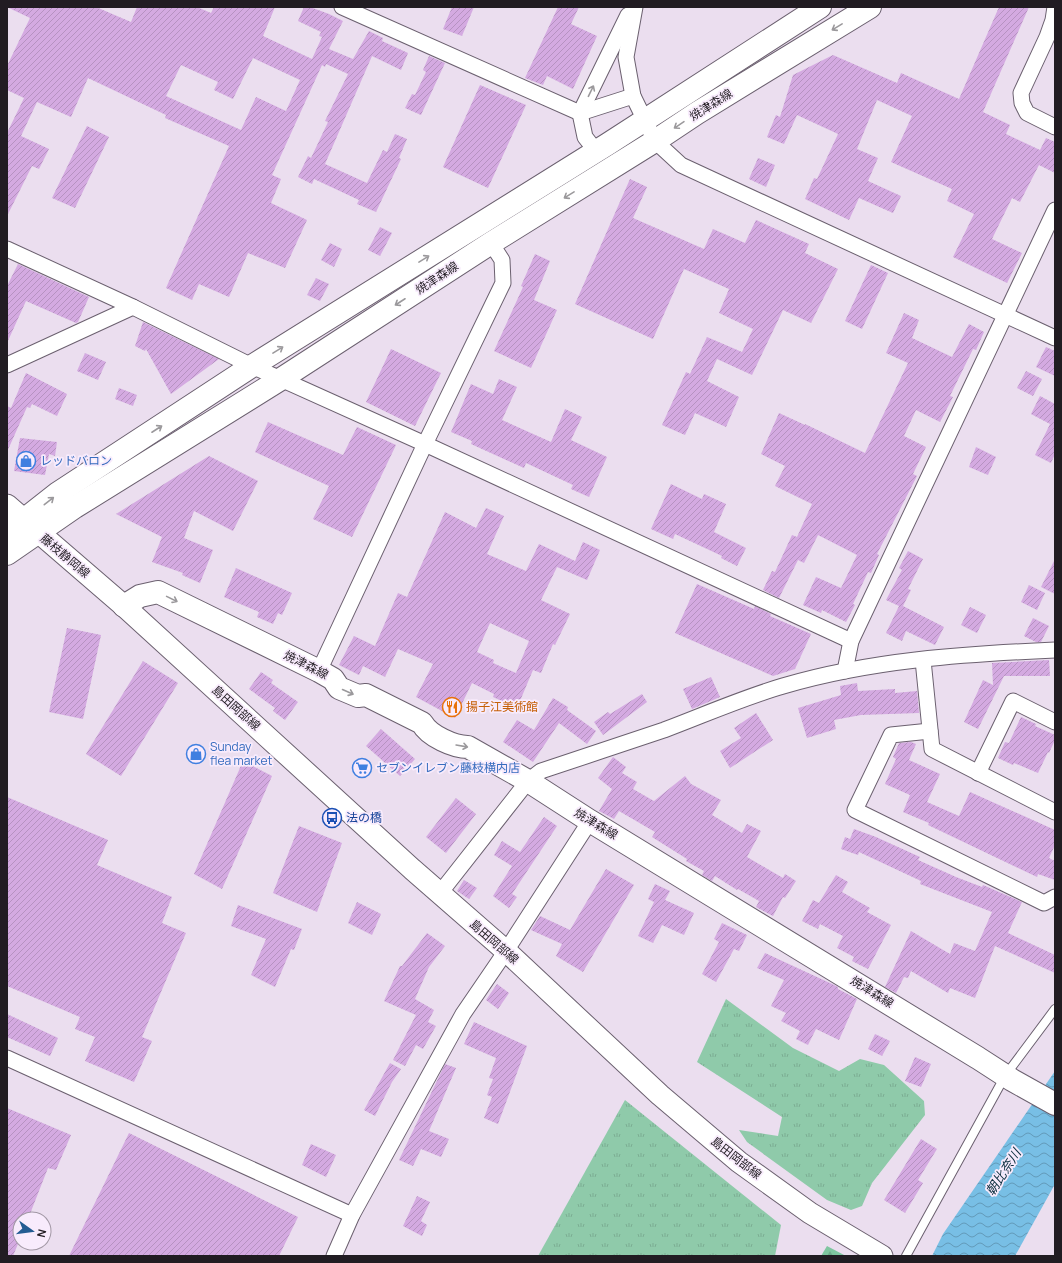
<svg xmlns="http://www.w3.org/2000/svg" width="1062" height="1263" viewBox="0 0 1062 1263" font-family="Manrope,'Noto Sans JP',sans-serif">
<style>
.grass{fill:url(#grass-tufts)}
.forest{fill:url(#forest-firs)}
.water{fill:url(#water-waves)}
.building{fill:url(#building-hatch);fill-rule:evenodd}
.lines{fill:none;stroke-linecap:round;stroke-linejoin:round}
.lane-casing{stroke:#6b606f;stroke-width:10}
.street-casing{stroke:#6b606f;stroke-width:17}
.secondary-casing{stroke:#6b606f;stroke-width:23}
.primary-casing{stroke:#6b606f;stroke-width:24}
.lane{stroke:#fff;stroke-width:8}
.street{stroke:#fff;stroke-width:15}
.secondary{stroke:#fff;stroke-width:21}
.primary{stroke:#fff;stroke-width:22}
.oneway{stroke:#9b999c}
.labels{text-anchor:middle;stroke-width:3.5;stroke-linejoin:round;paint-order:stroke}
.street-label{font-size:12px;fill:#211c22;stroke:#f8ebfc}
.shop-label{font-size:12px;fill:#366cbe;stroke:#f8ebfc;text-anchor:start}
.food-label{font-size:12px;fill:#c56008;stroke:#f8ebfc;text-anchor:start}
.transit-label{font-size:12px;fill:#164399;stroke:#f8ebfc;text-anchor:start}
.water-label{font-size:13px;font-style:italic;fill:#0e3040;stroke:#f8ebfc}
</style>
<defs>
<pattern id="grass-tufts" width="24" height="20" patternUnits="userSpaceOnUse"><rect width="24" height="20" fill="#8fcaaa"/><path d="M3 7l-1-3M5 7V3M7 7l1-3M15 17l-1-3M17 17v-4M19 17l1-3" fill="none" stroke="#7bad92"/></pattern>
<pattern id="forest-firs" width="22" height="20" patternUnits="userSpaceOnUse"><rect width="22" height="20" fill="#7fc6a0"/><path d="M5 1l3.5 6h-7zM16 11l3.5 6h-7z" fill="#6daa8a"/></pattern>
<pattern id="water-waves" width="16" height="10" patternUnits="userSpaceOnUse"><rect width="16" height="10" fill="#78bfe5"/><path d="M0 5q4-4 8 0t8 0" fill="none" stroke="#629ab9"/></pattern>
<pattern id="building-hatch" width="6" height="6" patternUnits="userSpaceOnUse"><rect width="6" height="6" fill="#d4aae1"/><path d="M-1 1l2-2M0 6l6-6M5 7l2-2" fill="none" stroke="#b692c1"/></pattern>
</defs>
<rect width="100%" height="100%" fill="#ebdeef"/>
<g class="grass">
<path d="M726,999L793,1048L839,1071L860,1059L884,1065L924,1101L925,1115L872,1183L862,1206L851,1210L827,1200L747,1142L739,1130L778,1136L782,1117L697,1062Z"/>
<path d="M625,1100L781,1225L775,1256H538Z"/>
</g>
<path class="forest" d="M827,1246L846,1256H821Z"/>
<path class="water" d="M1055,1071V1184L1015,1256H932L943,1234Z"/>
<g class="building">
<path d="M7,7H96L131,22L137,7H197L211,13L214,7H275L263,36L312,59L322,37L319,36L321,32L298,21L304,7H310L329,14L343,21L329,49L353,59L369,31L383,38L382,41L408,53L401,70L372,56L325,164L367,183L383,150L387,152L395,134L407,139L399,158L401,159L376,212L357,204L359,200L314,179L312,184L298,177L308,156L311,158L328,122L325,121L348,74L326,64L325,67L322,65L272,175L281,179L271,203L307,220L285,268L248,253L229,297L199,284L192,300L166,288L229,146L165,118L166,115L88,78L71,117L37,102L21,136L49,149L39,169L32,166L7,216V133L24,98L7,90V66L30,18ZM253,58L300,80L286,111L256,97L241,130L166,96L181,65L218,82L214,90L233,99Z"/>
<path d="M452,7H474L462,36L443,29Z"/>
<path d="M558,7H579L571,24L597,36L573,89L547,76L543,85L525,78Z"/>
<path d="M999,7H1029L983,112L1010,125L1006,134L1040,150L1046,138L1055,142V173L1039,165L1020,202L1012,198L992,239L1022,253L1007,283L953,257L974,214L947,201L952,189L891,162L912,116L877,100L857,149L878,158L868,181L901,196L893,213L859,198L849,220L805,199L814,178L817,179L838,134L797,115L784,144L767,137L776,115L780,117L793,75L833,55L897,83L901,73L959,99Z"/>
<path d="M429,56L445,63L421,115L405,108L412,94L415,95L426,72L423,70Z"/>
<path d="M480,85L526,105L488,188L443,167Z"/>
<path d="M87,126L109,137L75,208L52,198Z"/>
<path d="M758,158L775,165L766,187L749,179Z"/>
<path d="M630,179L647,187L633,218L704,249L713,229L745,243L756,220L809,244L805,253L838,269L811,323L783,310L752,375L717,359L707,381L739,397L726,427L695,413L685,435L662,425L686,372L690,374L707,337L742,352L753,329L719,313L729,289L684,269L653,339L575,304Z"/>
<path d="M380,227L392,233L380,256L368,250Z"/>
<path d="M330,243L342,249L334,267L321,260Z"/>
<path d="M535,254L550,261L534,300L557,310L531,368L494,351L523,287L521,286Z"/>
<path d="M18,264L89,297L78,322L76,323L26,301L7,343V286Z"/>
<path d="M871,265L888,273L862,329L845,321Z"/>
<path d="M316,278L329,284L320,301L307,295Z"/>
<path d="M904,313L919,320L912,338L952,357L969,324L984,332L976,350L973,349L950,396L953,397L940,422L916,410L904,436L926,447L913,474L917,476L877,554L879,555L871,573L868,572L853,604L855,605L846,622L822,610L821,613L803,605L816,577L841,588L857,555L818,535L804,563L798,560L779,598L763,590L772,571L775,572L792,535L797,537L812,504L775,486L785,466L761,454L779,413L805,425V424L865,453L908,363L886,353Z"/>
<path d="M143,322L219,359L171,394L146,349L145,351L135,346Z"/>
<path d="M1046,347L1055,351V376L1036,367Z"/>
<path d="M391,349L441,373L415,426L366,402Z"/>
<path d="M85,353L106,362L98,380L77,371Z"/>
<path d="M1026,371L1042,379L1033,396L1017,388Z"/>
<path d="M26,373L67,394L57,416L32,404L30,408L27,407L7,452V406L11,408Z"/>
<path d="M499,379L517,387L502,420L551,442L565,409L582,417L571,440L607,457L589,497L571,489L573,485L526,463L524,468L471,444L472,441L451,432L471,384L493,394Z"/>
<path d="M119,388L137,395L133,406L115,399Z"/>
<path d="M1040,396L1055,404V454L1051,463L1035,455L1050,424L1031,414Z"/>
<path d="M268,422L343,455L357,427L396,445L352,537L313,519L329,486L255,452Z"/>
<path d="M20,438L57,442L55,456L49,454L45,475L14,471Z"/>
<path d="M976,447L996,457L988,475L969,467Z"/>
<path d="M209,456L258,481L233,531L194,511L184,538L213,550L200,583L182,575L183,573L152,562L162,537L116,514Z"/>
<path d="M671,484L702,499L704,494L726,504L714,532L746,548L737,566L721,558L722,556L675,534L673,539L651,529Z"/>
<path d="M486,508L504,516L487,554L526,571L539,544L575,561L583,542L600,550L587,580L557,567L541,600L570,614L555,645L553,644L541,673L533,670L517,708L493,697L494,694L472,683L455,718L416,697L433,664L398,649L385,677L363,666L359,675L339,665L354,636L375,646L398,593L407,597L445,512L476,528ZM490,623L529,641L516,673L493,663L494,660L477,652Z"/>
<path d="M908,551L923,559L908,589L911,590L903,606L944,627L935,645L906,631L902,641L886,633L899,606L886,600L902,570L899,568Z"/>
<path d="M1055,559V594L1041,587Z"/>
<path d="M236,568L292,593L282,615L278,613L273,624L257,617L259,612L224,597Z"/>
<path d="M697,584L754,609L755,606L771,614L770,616L811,634L795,669L773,676L675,633Z"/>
<path d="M1029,585L1045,593L1037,610L1021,602Z"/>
<path d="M970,607L986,615L977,633L961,625Z"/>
<path d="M1033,618L1049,626L1041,642H1036L1024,636Z"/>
<path d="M67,628L101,635L83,719L49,712Z"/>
<path d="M1049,660L1050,676H1004L978,729L964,722L983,680L993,685L992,663Z"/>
<path d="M143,661L178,683L121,776L86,754Z"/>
<path d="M261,672L273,680L271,683L298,702L285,720L273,711L275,708L249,689Z"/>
<path d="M711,677L720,697L692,709L683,689Z"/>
<path d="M857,683L858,691L895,689V693L917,691L919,713L861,715L834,720L836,729L807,738L798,708L841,695L840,686Z"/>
<path d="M642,694L647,702L603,735L594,722L608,712L610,714Z"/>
<path d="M553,698L568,707L567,710L596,731L587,744L559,723L533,762L503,742L517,720L534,730Z"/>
<path d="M756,713L773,740L730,768L720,751L741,738L734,728Z"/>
<path d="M1021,717L1036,724L1035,726L1055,735V740L1049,753L1048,752L1038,773L1014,763L1013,765L998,758L1005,742L1009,743Z"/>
<path d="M381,729L415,759L400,776L366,746Z"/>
<path d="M911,742L916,744L909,760L940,774L927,802L959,816L970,792L1055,830V845L1049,858L1055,861V880L1038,874L1037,877L928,825L929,823L903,812L910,795L885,784L896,759L893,757L899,743Z"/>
<path d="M613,757L626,767L622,773L637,782L633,789L654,801L685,776L691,784L721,800L712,815L742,833L747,824L761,831L747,857L783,878L785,874L796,881L785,898L783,897L773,916L756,907L759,901L738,889L737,890L715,876L712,881L702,875L704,871L686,861L687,859L652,837L655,832L619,811L614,819L599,811L612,789L598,778Z"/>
<path d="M243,761L272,776L222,889L194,874Z"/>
<path d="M7,797L108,840L97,865L172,897L162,923L186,933L142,1037L152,1041L134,1082L85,1061L95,1037L75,1029L80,1017L7,986Z"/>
<path d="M456,798L476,814L446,853L426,837Z"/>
<path d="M544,817L557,826L512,894L517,897L509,908L493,896L512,866L494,855L502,841L520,852Z"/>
<path d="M299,826L342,843L317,912L273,893Z"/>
<path d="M854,829L876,837L920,857L918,860L956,877L982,887L983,885L1022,902L1008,933L1055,955V973L995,946L975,998L950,988L948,993L911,971L908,978L904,977L896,993L885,987L911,931L950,954L954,943L975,951L992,912L920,884L921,881L859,852L858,855L841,849L845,837L850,839Z"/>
<path d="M606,869L634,885L583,972L556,956L562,944L531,930L540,916L570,930Z"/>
<path d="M836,875L848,882L842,892L870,908L867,912L891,925L868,969L852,961L854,957L837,948L843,936L820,924L818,929L802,921L813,900L819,903Z"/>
<path d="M464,880L477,888L469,899L457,891Z"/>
<path d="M655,884L670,891L665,900L694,913L684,935L662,925L653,943L638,936L654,902L648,899Z"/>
<path d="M357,902L381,914L372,935L348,923Z"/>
<path d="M238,905L302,929L294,950L291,949L275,987L251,975L266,939L231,926Z"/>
<path d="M722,923L747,935L739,951L734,949L716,982L702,974L719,942L714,939Z"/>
<path d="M427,933L445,946L429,967L415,999L434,1010L428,1022L436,1026L423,1049L416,1045L405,1066L393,1060L416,1015L384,1001L400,966H402Z"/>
<path d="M765,953L832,984L838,987V989L857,999L839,1040L816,1029L808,1045L796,1039L800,1031L781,1021L786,1013L771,1006L784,980L757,968Z"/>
<path d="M497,984L509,993L498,1009L486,1000Z"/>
<path d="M7,1014L58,1038L50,1056L7,1037Z"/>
<path d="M474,1022L527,1046L498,1124L484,1118L492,1097L487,1095L493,1079L489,1078L496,1058L464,1044Z"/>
<path d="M875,1034L890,1041L882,1056L868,1049Z"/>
<path d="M915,1057L931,1064L921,1087L905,1081Z"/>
<path d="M390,1063L401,1069L392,1082L375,1116L364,1110Z"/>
<path d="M445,1064L456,1068L429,1131L449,1139L441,1157L421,1149L413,1166L399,1160Z"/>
<path d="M7,1108L71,1135L56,1170L48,1168L28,1219H20V1239L13,1256H7Z"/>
<path d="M129,1133L298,1217L279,1256H69Z"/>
<path d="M921,1139L937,1149L918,1180L923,1183L905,1213L884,1200Z"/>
<path d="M311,1144L336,1155L326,1177L302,1165Z"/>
<path d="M417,1196L430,1202L421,1221L427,1225L422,1236L403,1226Z"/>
</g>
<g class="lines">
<g class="lane-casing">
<path id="lane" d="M906,1256L1005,1076L1055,1009"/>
</g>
<g class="street-casing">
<g id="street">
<path d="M342,7L580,113L633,96"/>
<path d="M635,7L626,57L633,96L655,141L681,165L1055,338"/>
<path d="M1055,7L1053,20L1047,37L1021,93L1022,103L1027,113L1055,127"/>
<path d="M596,151L585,137L580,113L628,15"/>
<path d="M7,249L133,307L252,366L425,444L851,641"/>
<path d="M7,365L133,307"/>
<path d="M923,660L932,749L1055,812"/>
<path d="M319,671L425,444L503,283L502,260L491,243"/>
<path d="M845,671L851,641L1055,210"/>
<path d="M930,731L891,735L855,810L1044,903L1055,897"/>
<path d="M978,773L1013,701L1055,722"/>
<path d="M440,893L528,781L541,771C582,757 623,744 664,730C704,715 742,698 783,686C871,660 964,654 1055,650"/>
<path d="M7,1058L352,1215"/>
<path d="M334,1256L352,1215L463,1014L506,951L590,821"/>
</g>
</g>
<g class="secondary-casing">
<path id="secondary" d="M7,505L124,606L412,869L506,951L660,1095L739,1162L810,1213L882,1256"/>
</g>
<g class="primary-casing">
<g id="primary">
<path d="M7,533L58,493L252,366L608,144L820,7"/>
<path d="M7,554L75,507L281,379L491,243L655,141L697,113L870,7"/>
<path d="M124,606L140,596L158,592L319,671L333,679L339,688L358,696L366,695L422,723C429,736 454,747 468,747L528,781L590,821L978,1058L1012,1080L1055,1104"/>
</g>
</g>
<use href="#lane" class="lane"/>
<use href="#street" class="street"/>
<use href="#secondary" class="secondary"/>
<use href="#primary" class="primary"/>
</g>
<defs><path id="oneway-shaft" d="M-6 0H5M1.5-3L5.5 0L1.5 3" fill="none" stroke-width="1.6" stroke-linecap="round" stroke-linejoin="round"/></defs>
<g class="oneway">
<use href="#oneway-shaft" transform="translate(837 27) rotate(149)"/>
<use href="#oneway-shaft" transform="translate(591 91) rotate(-64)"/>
<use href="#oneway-shaft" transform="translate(679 125) rotate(146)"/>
<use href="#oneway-shaft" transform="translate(569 195) rotate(148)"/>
<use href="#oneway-shaft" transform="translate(424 259) rotate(-32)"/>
<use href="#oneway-shaft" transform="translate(400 302) rotate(147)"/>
<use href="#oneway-shaft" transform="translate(278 350) rotate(-32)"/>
<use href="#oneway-shaft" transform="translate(157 429) rotate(-33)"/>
<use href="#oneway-shaft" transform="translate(49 501) rotate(-38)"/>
<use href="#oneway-shaft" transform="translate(172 599) rotate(26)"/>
<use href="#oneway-shaft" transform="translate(348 692) rotate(24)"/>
<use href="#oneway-shaft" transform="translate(462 746) rotate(10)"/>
</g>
<defs>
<g id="shop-ring" transform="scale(1)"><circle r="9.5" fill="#f8ebfc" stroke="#3f7fe0" stroke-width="1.5"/><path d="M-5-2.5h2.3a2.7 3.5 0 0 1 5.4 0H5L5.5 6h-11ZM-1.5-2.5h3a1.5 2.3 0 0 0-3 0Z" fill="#3f7fe0"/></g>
<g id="restaurant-ring" transform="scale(1)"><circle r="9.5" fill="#f8ebfc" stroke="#e8710a" stroke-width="1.5"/><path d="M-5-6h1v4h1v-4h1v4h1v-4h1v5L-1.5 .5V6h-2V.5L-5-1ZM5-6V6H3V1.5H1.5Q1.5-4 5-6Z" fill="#e8710a"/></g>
<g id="supermarket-ring" transform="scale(1)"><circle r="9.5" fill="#f8ebfc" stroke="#3f7fe0" stroke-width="1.5"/><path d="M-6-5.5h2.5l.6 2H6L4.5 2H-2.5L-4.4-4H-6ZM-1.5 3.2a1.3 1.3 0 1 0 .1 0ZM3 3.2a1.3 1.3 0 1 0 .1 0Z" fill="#3f7fe0"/></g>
<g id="bus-ring" transform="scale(1)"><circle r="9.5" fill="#f8ebfc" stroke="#1a4fb4" stroke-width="1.5"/><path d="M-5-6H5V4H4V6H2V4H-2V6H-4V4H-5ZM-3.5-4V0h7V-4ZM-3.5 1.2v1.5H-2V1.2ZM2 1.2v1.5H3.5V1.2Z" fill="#1a4fb4"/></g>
</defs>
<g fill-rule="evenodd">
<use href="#shop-ring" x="26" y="461"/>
<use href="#restaurant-ring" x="452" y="707"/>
<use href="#shop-ring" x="196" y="754"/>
<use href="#supermarket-ring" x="362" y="768"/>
<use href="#bus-ring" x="332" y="818"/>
</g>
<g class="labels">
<g class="street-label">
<text transform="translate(711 105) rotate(-32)" y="4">焼津森線</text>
<text transform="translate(437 278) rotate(-33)" y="4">焼津森線</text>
<text transform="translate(65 556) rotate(40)" y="4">藤枝静岡線</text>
<text transform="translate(306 665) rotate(27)" y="4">焼津森線</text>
<text transform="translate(236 708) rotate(42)" y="4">島田岡部線</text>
<text transform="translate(596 824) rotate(31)" y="4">焼津森線</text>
<text transform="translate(494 942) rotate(41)" y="4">島田岡部線</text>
<text transform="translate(872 992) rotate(32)" y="4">焼津森線</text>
<text transform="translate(736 1158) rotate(38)" y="4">島田岡部線</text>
</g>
<g class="shop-label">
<text x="40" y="465">レッドバロン</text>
<text x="210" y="751">Sunday<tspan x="210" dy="14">flea market</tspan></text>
<text x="376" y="772">セブンイレブン藤枝横内店</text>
</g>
<g class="food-label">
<text x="466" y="711">揚子江美術館</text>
</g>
<g class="transit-label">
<text x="346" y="822">法の橋</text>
</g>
<g class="water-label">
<text transform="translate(1003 1172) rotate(-57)" y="5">朝比奈川</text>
</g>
</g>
<rect width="1062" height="1263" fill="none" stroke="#211c22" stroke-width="16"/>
<g transform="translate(32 1231) rotate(104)"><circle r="19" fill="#f8ebfc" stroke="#a298a5"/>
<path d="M0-3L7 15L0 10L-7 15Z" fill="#235b92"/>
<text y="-6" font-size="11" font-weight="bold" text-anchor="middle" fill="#211c22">N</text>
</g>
</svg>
